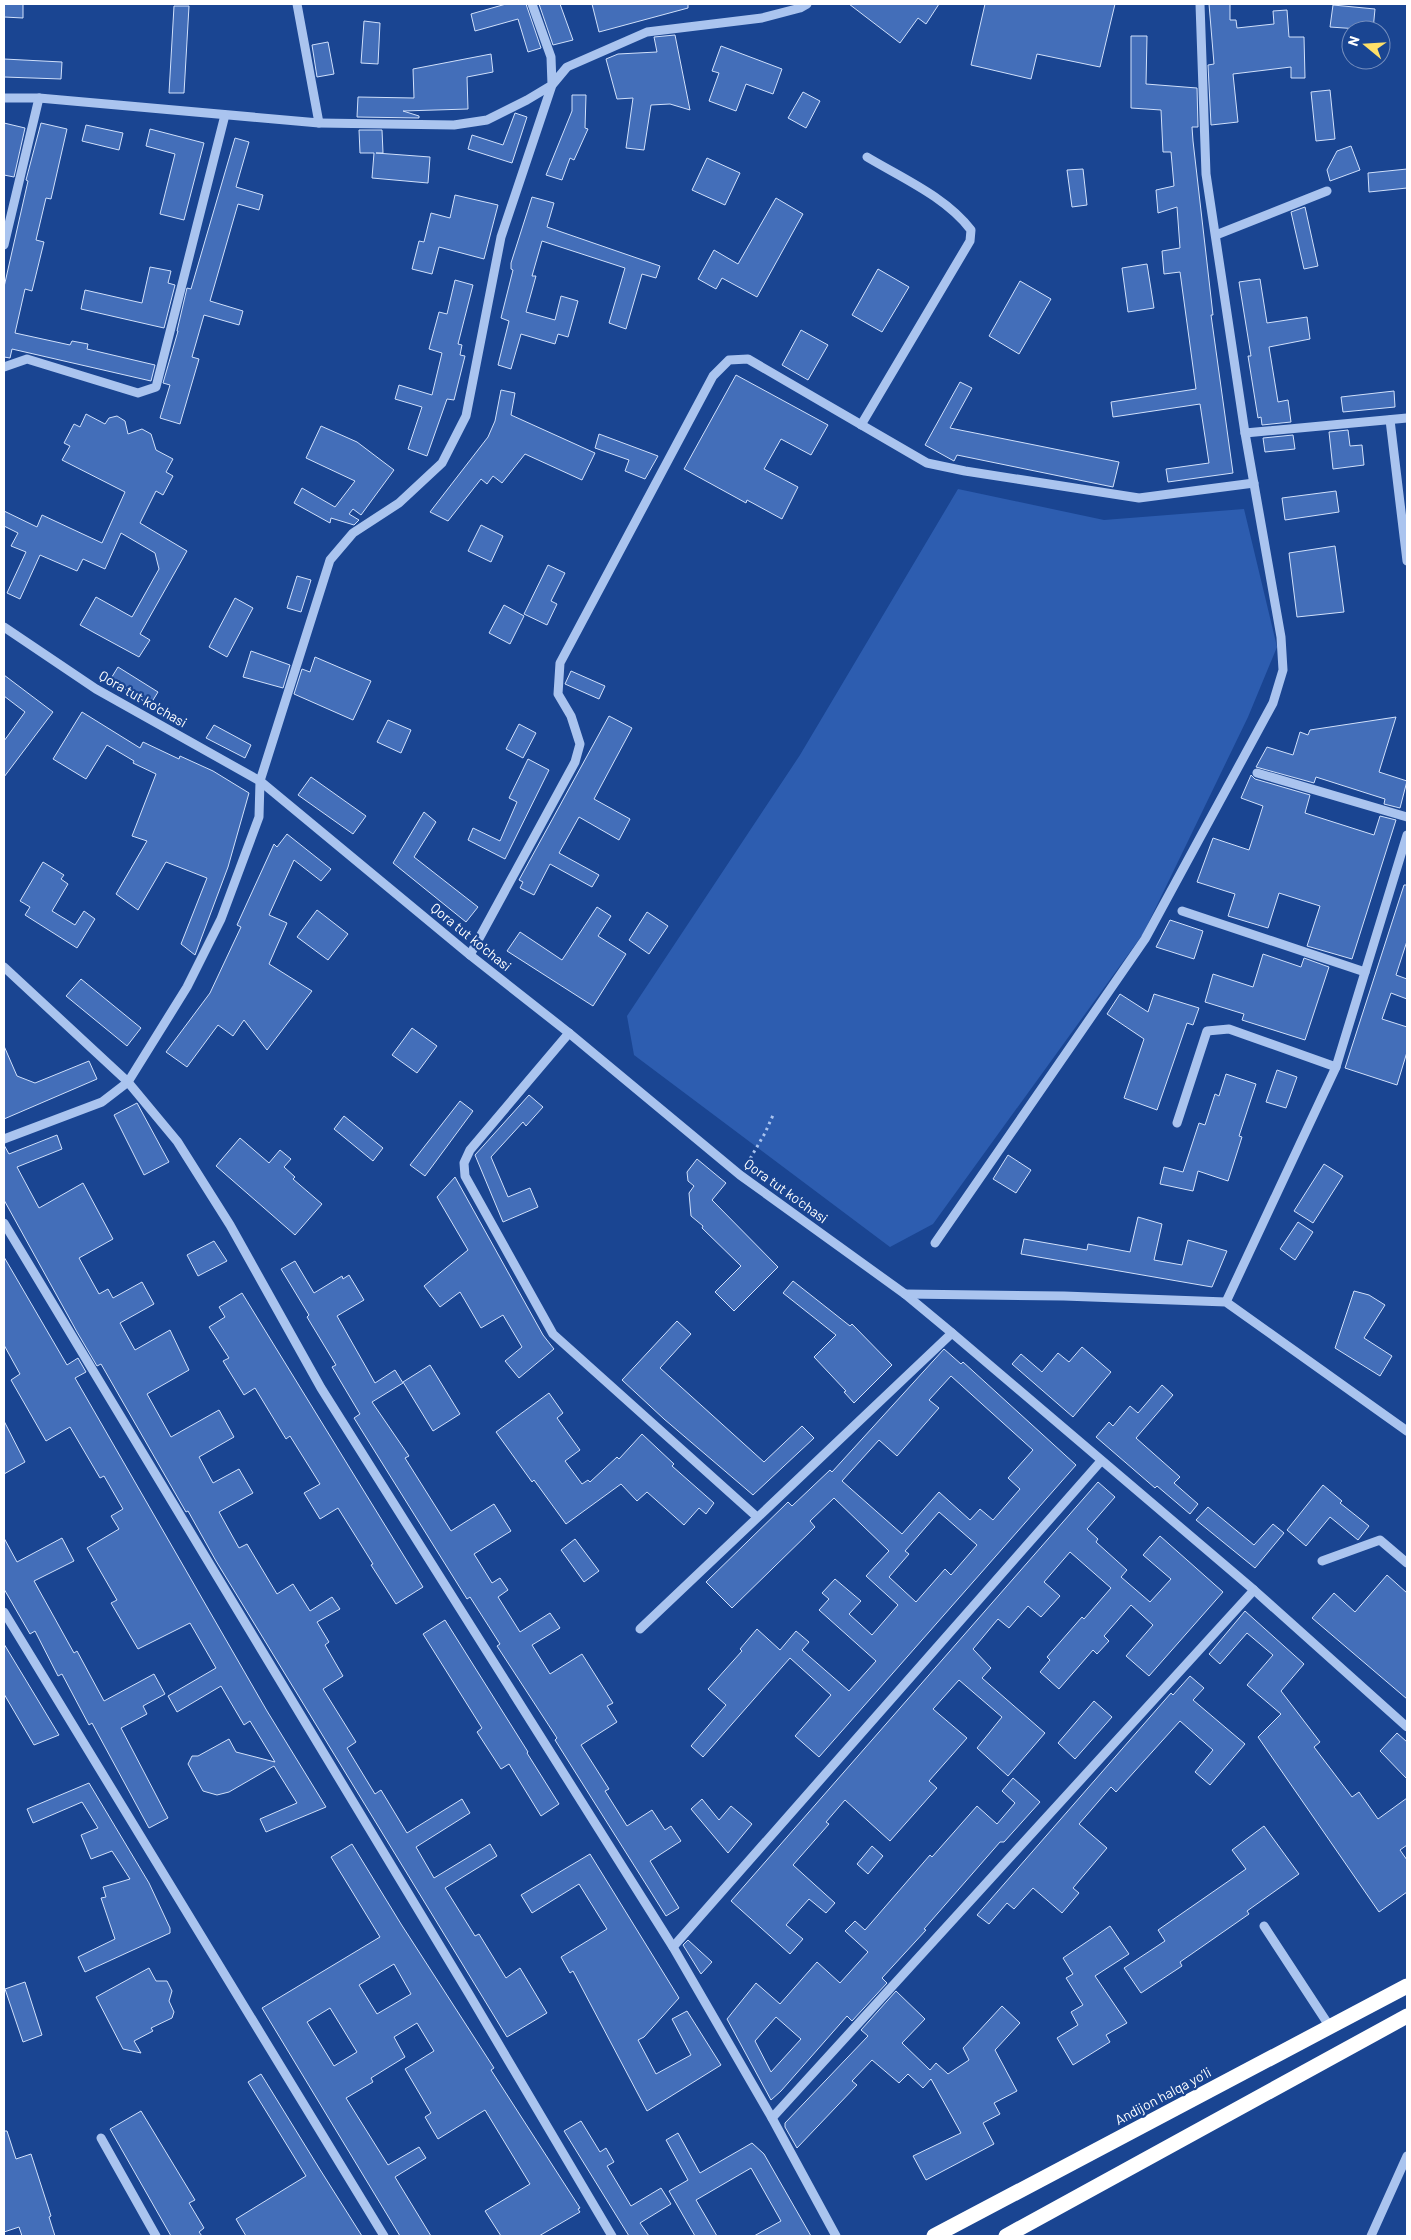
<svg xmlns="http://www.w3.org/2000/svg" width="1411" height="2240" viewBox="0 0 1411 2240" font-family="Barlow,sans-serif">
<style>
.green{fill:#2d5db0}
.building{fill:#436eb9;stroke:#d0e0fb;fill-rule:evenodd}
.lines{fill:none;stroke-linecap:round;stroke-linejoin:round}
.path{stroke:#aac4ef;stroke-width:3;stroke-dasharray:2.5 4;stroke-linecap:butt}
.minor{stroke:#aac4ef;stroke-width:9}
.highway{stroke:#fff;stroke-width:15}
.labels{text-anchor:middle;stroke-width:4.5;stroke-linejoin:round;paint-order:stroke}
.street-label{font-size:14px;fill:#fff;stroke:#1a4592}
</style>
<rect width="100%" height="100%" fill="#1a4592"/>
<path class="green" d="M958,489L1104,520L1244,509L1277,647L1248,717L1143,934L933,1224L890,1247L634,1055L627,1016L800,755Z"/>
<g class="building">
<path d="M4,4H23V18L4,17Z"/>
<path d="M506,4H526L541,48L528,52L518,19L475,31L471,14Z"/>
<path d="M539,4H560L573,40L553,45Z"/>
<path d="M592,4H688V8L599,32Z"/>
<path d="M849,4H939L926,24L918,18L900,43Z"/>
<path d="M985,4H1115L1100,67L1037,54L1031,79L971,65Z"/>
<path d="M1209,4H1230V20H1236L1237,28L1274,24L1273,11L1287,10L1289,37H1304L1305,78H1291V67L1233,74L1238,122L1211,125L1208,65L1214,64Z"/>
<path d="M1333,5L1375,9L1373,30L1330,27Z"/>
<path d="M174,6H189L184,93H169Z"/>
<path d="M364,21L380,23L378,64L361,63Z"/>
<path d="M675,35L690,110L670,104L651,105L644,150L626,148L633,98L617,99L606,59L618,54L657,52L654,37Z"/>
<path d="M1131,36H1147L1146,84L1197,88L1198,127H1192L1193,141L1213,315H1211L1233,473L1168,482L1166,469L1209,463L1200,404L1113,417L1111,402L1196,389L1180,272L1164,274L1162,251L1180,248L1177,207L1158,213L1156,190L1174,186L1171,152H1163L1161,110L1131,108Z"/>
<path d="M328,42L334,74L317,77L312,45Z"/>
<path d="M721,46L782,69L773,94L746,84L736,111L709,101L719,73L712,71Z"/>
<path d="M491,54L493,72L467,77L468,109L403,111L419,116V118L357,117L358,97L414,98L413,69Z"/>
<path d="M4,59L62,62L61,79L4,77Z"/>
<path d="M1330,90L1335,139L1316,141L1311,92Z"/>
<path d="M803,92L820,101L806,128L788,118Z"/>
<path d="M572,95H586L585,128L588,129L574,160L570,158L562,180L546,175L572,111Z"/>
<path d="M515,113L527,117L512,163L468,149L472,135L503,145Z"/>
<path d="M4,123L25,128L14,177L4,175Z"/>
<path d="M41,123L67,129L51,199L46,198L36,240L44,242L32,291L25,289L15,333L70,345L72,341L88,344L87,349L155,365L151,381L12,349L10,358L4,357V287L28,181L26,180Z"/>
<path d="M86,125L123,133L119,150L82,141Z"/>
<path d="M150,129L204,143L184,220L160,214L175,154L146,146Z"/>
<path d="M359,130H382L383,153H376L430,157L428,183L372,178L374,153H360Z"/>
<path d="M235,138L249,142L236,187L263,195L259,210L238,204L210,301L243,311L239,325L204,315L192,357L199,359L180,424L160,418L170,385L163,383L178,331H177L187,288L191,289Z"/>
<path d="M1351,146L1360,170L1330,181L1327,170L1337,151Z"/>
<path d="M707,158L740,173L725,205L692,190Z"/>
<path d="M1083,169L1087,205L1072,207L1067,170Z"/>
<path d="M1407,169V188L1369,192L1368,173Z"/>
<path d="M455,195L498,205L484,259L439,247L432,274L412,269L419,241L424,242L431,213L450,218Z"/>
<path d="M532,197L554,203L547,227L660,266L656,278L642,274L626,329L609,323L625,268L542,241L532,276H536L526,312L555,320L561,296L578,301L568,337L558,334L555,344L521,334L511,369L498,365L509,321L501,318L513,270L511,269V263Z"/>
<path d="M776,198L803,214L757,297L722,278L716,289L698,279L714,250L738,264Z"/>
<path d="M1305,207L1318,266L1304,269L1291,212Z"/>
<path d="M1147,264L1154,308L1128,312L1122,268Z"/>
<path d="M150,267L171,271L168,283L175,285L164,328L81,309L85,290L142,303Z"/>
<path d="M878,269L909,287L882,332L852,315Z"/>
<path d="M1260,279L1267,323L1307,317L1310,339L1269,347L1278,402L1288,400L1291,422L1262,425L1261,417L1258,418L1248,356H1251L1239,282Z"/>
<path d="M455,280L473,285L458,344L462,345L460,355L465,356L454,400L447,399L427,456L408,449L422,407L395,399L399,385L432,395L442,353L429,349L439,312L447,314Z"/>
<path d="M1020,281L1051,299L1019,354L989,336Z"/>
<path d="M801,330L828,345L808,380L782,365Z"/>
<path d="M736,375L828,425L811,455L781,439L764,469L798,487L782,519L747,500L746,503L684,469Z"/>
<path d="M960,382L972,388L950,428L1119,462L1113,487L957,455L954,461L925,445Z"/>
<path d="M501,390L515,393L511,415L595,453L582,480L525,454L502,483L493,476L487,484L481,479L448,521L430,512L488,437L495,421Z"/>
<path d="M1394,391L1395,407L1343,412L1341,397Z"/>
<path d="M86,414L105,424L109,418L117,416L125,421L128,434L142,429L151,434L156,450L173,459L166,472L173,476L163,495L156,491L140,523L187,551L140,634L150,640L139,657L80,625L96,597L132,617L159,569L155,553L121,533L105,569L83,559L77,571L40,555L20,599L7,593L26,552L11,546L18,533L4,526V511L37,527L42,515L102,543L125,492L62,460L70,446L64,443L74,424L80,427Z"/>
<path d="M321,426L357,442L394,470L361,515L353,509L349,514L359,520L354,525L331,518L330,523L294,503L302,488L335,507L355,481L306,458Z"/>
<path d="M1348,430L1350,446L1362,445L1364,465L1333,469L1329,432Z"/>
<path d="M599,434L658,456L645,479L625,471L629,460L595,448Z"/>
<path d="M1293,435L1295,449L1265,452L1263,438Z"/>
<path d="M1336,491L1339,512L1285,520L1282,498Z"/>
<path d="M481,525L503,536L491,562L468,551Z"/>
<path d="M1335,546L1344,612L1297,617L1289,553Z"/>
<path d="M548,565L565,573L551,601L557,604L547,625L524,614Z"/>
<path d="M297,576L311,580L301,612L287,608Z"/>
<path d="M235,598L253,608L227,657L209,647Z"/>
<path d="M504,605L524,616L510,644L489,633Z"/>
<path d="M251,651L290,665L283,688L243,677Z"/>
<path d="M315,657L371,681L353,720L294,694L302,669L310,672Z"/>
<path d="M118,667L158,692L150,705L110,680Z"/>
<path d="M571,671L605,686L599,699L565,684Z"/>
<path d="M4,675L53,712L4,777V741L25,712L4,696Z"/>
<path d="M82,712L140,748L143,742L179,759L180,756L213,771L249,793L228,867L195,955L181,944L207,878L166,862L138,910L116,894L147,841L132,836L156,774L133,763L134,761L107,745L86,779L53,759Z"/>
<path d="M609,716L632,728L594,799L630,819L619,840L579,817L559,853L599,875L592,887L550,864L534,895L520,888L523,882L519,880Z"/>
<path d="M1396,717L1379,772L1407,781L1400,808L1384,804L1385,799L1316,777L1314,783L1256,767L1267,747L1293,755L1300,732L1308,735L1310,730Z"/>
<path d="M388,720L411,730L401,753L377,742Z"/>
<path d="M519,724L536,733L523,758L506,749Z"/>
<path d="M214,725L251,745L245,758L206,738Z"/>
<path d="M528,759L549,770L505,859L468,840L473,828L500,841L517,802L509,798Z"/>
<path d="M1251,775L1255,779L1310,795L1305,813L1374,835L1380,816L1396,820L1352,959L1307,946L1320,906L1279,893L1268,928L1228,916L1235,894L1197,882L1213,838L1249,850L1263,806L1241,798Z"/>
<path d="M311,777L366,816L353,834L298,795Z"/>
<path d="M424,812L436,822L414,857L478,907L466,922L393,863Z"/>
<path d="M287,834L331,869L321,881L294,860L269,915L287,923L269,964L312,991L267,1050L244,1020L233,1036L218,1025L187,1067L166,1052L210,993L241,927L237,925L274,844L277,847Z"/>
<path d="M43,862L64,875L61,879L68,884L52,911L75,925L84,911L95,919L77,948L25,915L30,907L20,901Z"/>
<path d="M1404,885H1407V941L1396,975L1407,979V999L1391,993L1382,1019L1407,1027V1052L1397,1085L1345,1068Z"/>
<path d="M597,907L611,916L598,936L626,954L593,1006L507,951L520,932L562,960Z"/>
<path d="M317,910L348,934L328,960L297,937Z"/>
<path d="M647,912L668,926L649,954L629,940Z"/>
<path d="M1170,920L1203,931L1194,959L1156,947Z"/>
<path d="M1263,954L1301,967L1304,958L1329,967L1305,1040L1242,1020L1244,1014L1205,1002L1213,974L1253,987Z"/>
<path d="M81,979L141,1028L127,1046L66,996Z"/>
<path d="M1120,994L1148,1012L1154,994L1199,1008L1193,1025L1187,1023L1157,1110L1124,1098L1144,1039L1107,1014Z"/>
<path d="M412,1028L437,1046L417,1073L392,1055Z"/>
<path d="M4,1046L17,1076L35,1083L89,1061L97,1079L4,1119Z"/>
<path d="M1277,1070L1297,1077L1286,1108L1266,1102Z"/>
<path d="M1226,1074L1256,1084L1239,1136L1242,1137L1228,1181L1198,1171L1193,1191L1160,1184L1164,1167L1183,1172L1199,1123L1205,1125L1215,1094L1219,1096Z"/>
<path d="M529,1095L543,1107L526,1126L523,1122L491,1157L508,1197L530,1188L538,1207L503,1222L475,1155Z"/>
<path d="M460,1101L473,1111L425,1176L410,1165Z"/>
<path d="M137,1103L169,1162L144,1175L114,1115Z"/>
<path d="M344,1116L383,1148L373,1161L334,1129Z"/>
<path d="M57,1135L62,1149L17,1167L39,1208L83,1183L113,1239L79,1258L99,1294L108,1289L113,1298L142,1282L154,1304L120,1323L135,1350L170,1330L189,1370L147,1394L171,1437L219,1410L234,1437L199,1457L213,1483L239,1469L253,1493L219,1512L239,1548L247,1544L277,1594L293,1584L310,1611L332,1597L340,1609L317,1622L329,1642L325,1645L343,1676L323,1689L356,1742L347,1748L375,1794L381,1790L407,1833L462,1799L470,1813L416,1847L434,1878L490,1844L497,1856L445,1888L475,1936L479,1934L506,1978L520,1968L547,2013L507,2037L216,1561L188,1511L186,1512L101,1364L97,1366L77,1332L4,1200V1145L9,1154Z"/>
<path d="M240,1138L269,1163L280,1150L291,1159L284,1167L295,1177L293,1179L322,1204L295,1235L216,1166Z"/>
<path d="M1008,1155L1031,1170L1016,1193L993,1179Z"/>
<path d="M697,1159L726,1183L712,1200L778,1267L734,1311L715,1292L741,1266L702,1228L703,1226L691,1216L689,1193L694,1186L688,1181L687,1172Z"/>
<path d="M1324,1164L1343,1176L1313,1223L1294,1211Z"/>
<path d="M455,1177L543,1335L554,1349L519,1378L505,1361L522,1347L503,1315L481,1328L460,1292L440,1307L424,1286L468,1250L437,1197Z"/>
<path d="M1138,1217L1162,1224L1154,1260L1182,1265L1188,1240L1227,1251L1212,1287L1021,1254L1024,1239L1087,1250L1088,1244L1130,1252Z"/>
<path d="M1298,1222L1313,1232L1295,1260L1280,1249Z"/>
<path d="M214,1241L227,1261L198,1276L187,1255Z"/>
<path d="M4,1257L67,1365L78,1358L86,1372L75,1378L267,1711L326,1807L266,1832L260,1819L297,1803L274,1766L229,1792L217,1795L203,1791L188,1764L192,1756H198L229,1739L236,1752L275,1762L250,1721L244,1725L221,1686L177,1712L168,1696L216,1668L190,1623L138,1649L111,1603L117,1600L87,1548L119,1529L111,1516L123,1509L104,1476L100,1478L70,1427L46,1441L11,1380L20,1374L4,1345Z"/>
<path d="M295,1261L314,1293L342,1276L343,1279L349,1275L364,1300L337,1316L375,1383L395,1370L403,1383L372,1402L409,1456L405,1458L451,1531L494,1504L511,1531L474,1554L492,1583L500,1578L508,1590L498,1597L520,1632L550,1613L560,1628L532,1645L550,1674L582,1654L613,1703L607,1706L617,1722L581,1745L609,1789L605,1791L627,1826L652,1810L665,1830L671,1826L681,1841L650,1861L679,1908L666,1916L555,1740L557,1738L497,1646L500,1644L470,1597L467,1599L354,1418L360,1414L332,1367L336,1365L307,1317L309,1315L281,1269Z"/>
<path d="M793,1281L850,1326L852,1324L892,1365L854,1403L844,1392L846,1391L814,1357L836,1335L783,1293Z"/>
<path d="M1354,1291L1369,1295L1385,1305L1364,1338L1392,1356L1380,1376L1335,1348Z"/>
<path d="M242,1293L423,1587L396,1604L371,1565L373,1564L338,1508L320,1519L304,1493L320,1484L290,1436L286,1439L255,1388L244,1395L223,1361L229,1358L209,1327L225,1317L219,1307Z"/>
<path d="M677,1321L691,1334L660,1368L764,1462L802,1426L814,1438L753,1495L664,1419L622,1380Z"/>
<path d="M1082,1347L1111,1372L1073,1417L1012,1364L1021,1354L1042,1372L1058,1353L1069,1362Z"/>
<path d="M944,1349L961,1364L963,1362L1076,1465L819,1757L795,1736L831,1695L790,1658L703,1757L691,1746L726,1705L708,1689L742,1651L740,1649L757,1629L780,1650L796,1631L809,1642L802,1650L849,1691L876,1661L819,1610L829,1599L822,1593L835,1579L861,1601L849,1614L872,1635L898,1605L866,1576L889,1551L834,1498L810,1521L815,1527L732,1608L706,1582L788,1502L792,1506L830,1470L832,1472ZM951,1376L1033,1450L1008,1478L1020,1489L993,1520L980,1509L970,1520L939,1492L902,1534L842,1481L879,1440L897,1456L939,1408L929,1400ZM939,1512L977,1545L951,1575L945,1569L916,1602L889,1577L909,1554L905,1551Z"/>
<path d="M430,1365L460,1414L433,1431L403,1382Z"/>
<path d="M1162,1385L1173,1395L1136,1438L1180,1477L1174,1483L1198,1504L1190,1514L1157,1486L1155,1488L1096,1437L1109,1422L1113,1426L1130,1406L1138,1413Z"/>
<path d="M549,1393L563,1413L557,1418L580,1450L565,1461L582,1484L588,1480L590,1482L617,1457L619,1459L642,1434L674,1464L672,1466L714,1503L706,1514L699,1508L684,1525L647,1492L637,1501L621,1484L566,1524L534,1480L532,1482L496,1432Z"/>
<path d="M4,1421L25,1462L4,1474Z"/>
<path d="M1098,1482L1115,1497L1087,1529L1098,1539L1096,1542L1127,1570L1121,1577L1150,1602L1171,1579L1143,1555L1160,1536L1223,1592L1149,1676L1126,1656L1153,1625L1131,1605L1104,1636L1109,1641L1097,1654L1093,1650L1059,1689L1040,1672L1050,1660L1047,1657L1082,1617L1084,1619L1111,1588L1070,1552L1044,1582L1060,1596L1041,1617L1028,1606L1009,1628L998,1619L973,1649L991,1668L982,1678L1045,1733L1008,1776L977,1748L1002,1717L959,1680L933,1709L967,1738L929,1781L937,1788L890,1841L845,1800L826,1822L829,1824L793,1865L835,1903L826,1913L809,1899L786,1925L803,1939L790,1954L731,1901Z"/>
<path d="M1323,1485L1342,1501L1340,1503L1369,1526L1358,1540L1330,1517L1306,1546L1287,1530Z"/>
<path d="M1208,1507L1254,1545L1273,1524L1284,1533L1255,1568L1196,1520Z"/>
<path d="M4,1538L17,1562L62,1538L74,1561L34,1581L74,1653L77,1651L104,1701L154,1674L165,1694L143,1706L147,1714L121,1728L168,1818L149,1828L92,1723L89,1725L62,1674L58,1676L35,1631L30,1634L4,1589Z"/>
<path d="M575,1539L599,1571L584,1582L561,1550Z"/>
<path d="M1387,1575L1407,1593V1699L1312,1618L1334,1593L1355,1612Z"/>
<path d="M1245,1611L1304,1664L1281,1691L1320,1742L1314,1747L1352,1797L1359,1792L1378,1819L1407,1798V1845L1400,1850L1407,1860V1892L1379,1912L1258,1737L1281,1714L1247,1685L1273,1655L1247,1633L1220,1664L1209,1654Z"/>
<path d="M445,1620L528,1752L527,1753L559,1804L541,1816L509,1764L501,1769L477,1732L482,1728L423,1634Z"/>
<path d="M4,1644L27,1682L59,1735L34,1745L4,1694Z"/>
<path d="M1190,1676L1204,1688L1193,1700L1245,1744L1210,1785L1195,1772L1213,1750L1180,1721L1116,1792L1111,1787L1079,1824L1107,1848L1073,1888L1079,1893L1062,1913L1033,1888L1014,1909L1007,1903L989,1924L977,1915L1171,1693L1173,1695Z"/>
<path d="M1094,1701L1112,1717L1075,1759L1058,1743Z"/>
<path d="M1397,1733L1407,1742V1779L1380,1751Z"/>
<path d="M1013,1778L1040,1802L1004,1842H1000L924,1929L926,1930L882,1978L887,1983L852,2021L847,2016L781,2091L771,2100L727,2019L756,1983L780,2004L817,1962L840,1983L868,1952L845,1931L855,1921L865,1930L930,1855L932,1857L977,1806L997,1824L1015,1803L1002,1791ZM776,2017L801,2039L771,2072L755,2041Z"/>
<path d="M89,1783L149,1883L170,1928V1933L85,1972L78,1957L115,1939L101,1898L106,1897L103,1887L130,1879L112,1851L91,1859L81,1835L98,1828L82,1802L33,1823L27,1809Z"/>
<path d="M702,1799L719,1820L731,1806L752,1824L728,1853L691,1809Z"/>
<path d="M1264,1826L1299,1874L1247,1911L1249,1914L1180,1962L1182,1966L1141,1993L1124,1968L1165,1941L1158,1930L1246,1869L1232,1850Z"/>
<path d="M352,1844L401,1924L494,2068L491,2070L580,2208L578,2209L580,2212L539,2236H501L485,2211L530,2184L485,2110L438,2139L425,2117L431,2113L405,2069L434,2051L417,2023L394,2037L405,2057L371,2078L373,2082L346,2098L388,2165L419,2147L426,2158L395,2177L431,2236H400L262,2008L380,1937L331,1857ZM394,1964L411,1994L377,2014L359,1985ZM330,2008L357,2052L334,2066L307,2022Z"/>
<path d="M872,1846L883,1856L868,1874L857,1864Z"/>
<path d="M590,1854L679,1998L644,2037L638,2040L656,2074L691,2055L672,2019L687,2011L721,2065L647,2111L573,1971L570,1973L561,1957L607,1929L579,1884L532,1913L521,1895Z"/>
<path d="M1110,1926L1129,1954L1095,1976L1127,2023L1106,2035L1110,2042L1073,2065L1057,2038L1078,2025L1071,2012L1083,2005L1066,1978L1073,1974L1063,1958Z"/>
<path d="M688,1940L712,1962L701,1974L683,1945Z"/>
<path d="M149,1968L156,1981H167L172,1991L169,2001L174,2012L172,2018L151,2028L153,2031L134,2041L141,2053L123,2049L96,1997Z"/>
<path d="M25,1982L42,2035L23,2042L5,1989Z"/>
<path d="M896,1991L925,2019L902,2043L930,2070L936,2063L948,2074L969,2060L963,2048L1002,2006L1020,2023L995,2050L1017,2091L994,2103L1000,2114L983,2123L994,2144L926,2180L913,2156L961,2133L931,2079L923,2088L908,2074L899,2083L872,2060L852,2081L857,2085L797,2148L785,2127V2123L868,2036L861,2030Z"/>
<path d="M261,2074L319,2168L362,2236H246L236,2219L306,2176L248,2082Z"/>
<path d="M141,2111L195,2200L189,2203L204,2228L199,2232L202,2236H171L110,2129Z"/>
<path d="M581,2121L600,2152L606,2148L614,2162L607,2166L631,2206L661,2188L671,2204L640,2223L649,2236H629L564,2131Z"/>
<path d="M4,2131H7L16,2159L31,2154L51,2216L49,2217L55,2236H22L19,2227L4,2232Z"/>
<path d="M678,2133L700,2173L752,2143L764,2154L811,2236H754L781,2221L751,2168L696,2200L717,2236H695L669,2191L688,2180L666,2140Z"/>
</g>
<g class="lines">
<path class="path" d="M747,1164L765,1133L774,1113"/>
<g class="minor">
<path d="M1200,4L1206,174L1245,433L1407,418"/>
<path d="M4,98H39L319,123L297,4"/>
<path d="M319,123L454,125L487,120L527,100L552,85L551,57L532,4"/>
<path d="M1216,235L1327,191"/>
<path d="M4,245L39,98"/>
<path d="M4,367L27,359L138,393L156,387L225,115"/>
<path d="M1390,420L1407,561"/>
<path d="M861,425L970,241L971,230C946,197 902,178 867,157"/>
<path d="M4,627L96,689L260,781L470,955L569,1033L740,1175L905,1294L952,1333L1254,1590L1407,1727"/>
<path d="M1257,773L1407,817"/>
<path d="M1182,911L1365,972"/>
<path d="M470,955L575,762L580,744L571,716L558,694L560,663L713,376L729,360L748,359L927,463L965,471L1139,498L1254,483"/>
<path d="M4,967L128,1082L177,1141L230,1225L321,1388L673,1947L772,2118L836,2236"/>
<path d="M569,1033L470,1150L464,1163L465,1176L553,1334L757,1517"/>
<path d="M1177,1123L1207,1031L1229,1029L1336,1067"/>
<path d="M4,1139L102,1102L128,1082L187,987L221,919L259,817L260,781L330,560L353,533L399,503L442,463L466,416L501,237L552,85L567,67L647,32L762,18L800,8L807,4"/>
<path d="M4,1223L469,1994L612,2236"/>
<path d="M935,1243L1145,939L1273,703L1283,670L1281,637L1245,433"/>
<path d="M905,1294L1064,1296L1226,1302L1407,1431"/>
<path d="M1226,1302L1336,1067L1407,835"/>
<path d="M1322,1561L1380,1540L1407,1563"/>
<path d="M4,1612L384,2236"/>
<path d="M640,1629L952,1333"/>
<path d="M1264,1926L1330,2027"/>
<path d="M673,1947L1101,1461"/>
<path d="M772,2118L1254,1590"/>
<path d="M101,2138L156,2236"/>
<path d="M1371,2236L1407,2156"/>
</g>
<g class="highway">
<path d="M934,2236L1407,1986"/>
<path d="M1006,2236L1407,2016"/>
</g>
</g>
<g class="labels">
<g class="street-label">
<text transform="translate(143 699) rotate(30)" y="5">Qora tut ko'chasi</text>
<text transform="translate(471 937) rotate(39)" y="5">Qora tut ko'chasi</text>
<text transform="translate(786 1191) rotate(36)" y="5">Qora tut ko'chasi</text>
<text transform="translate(1163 2096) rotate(-28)" y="5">Andijon halqa yo‘li</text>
</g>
</g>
<rect width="1411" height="2240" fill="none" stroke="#ffffff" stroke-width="10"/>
<g transform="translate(1366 45) rotate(288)"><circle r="24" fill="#1a4592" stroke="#768fbe"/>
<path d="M0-4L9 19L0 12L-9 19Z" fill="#ffe068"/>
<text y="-8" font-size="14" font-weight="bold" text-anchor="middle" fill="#ffffff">N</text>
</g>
</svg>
